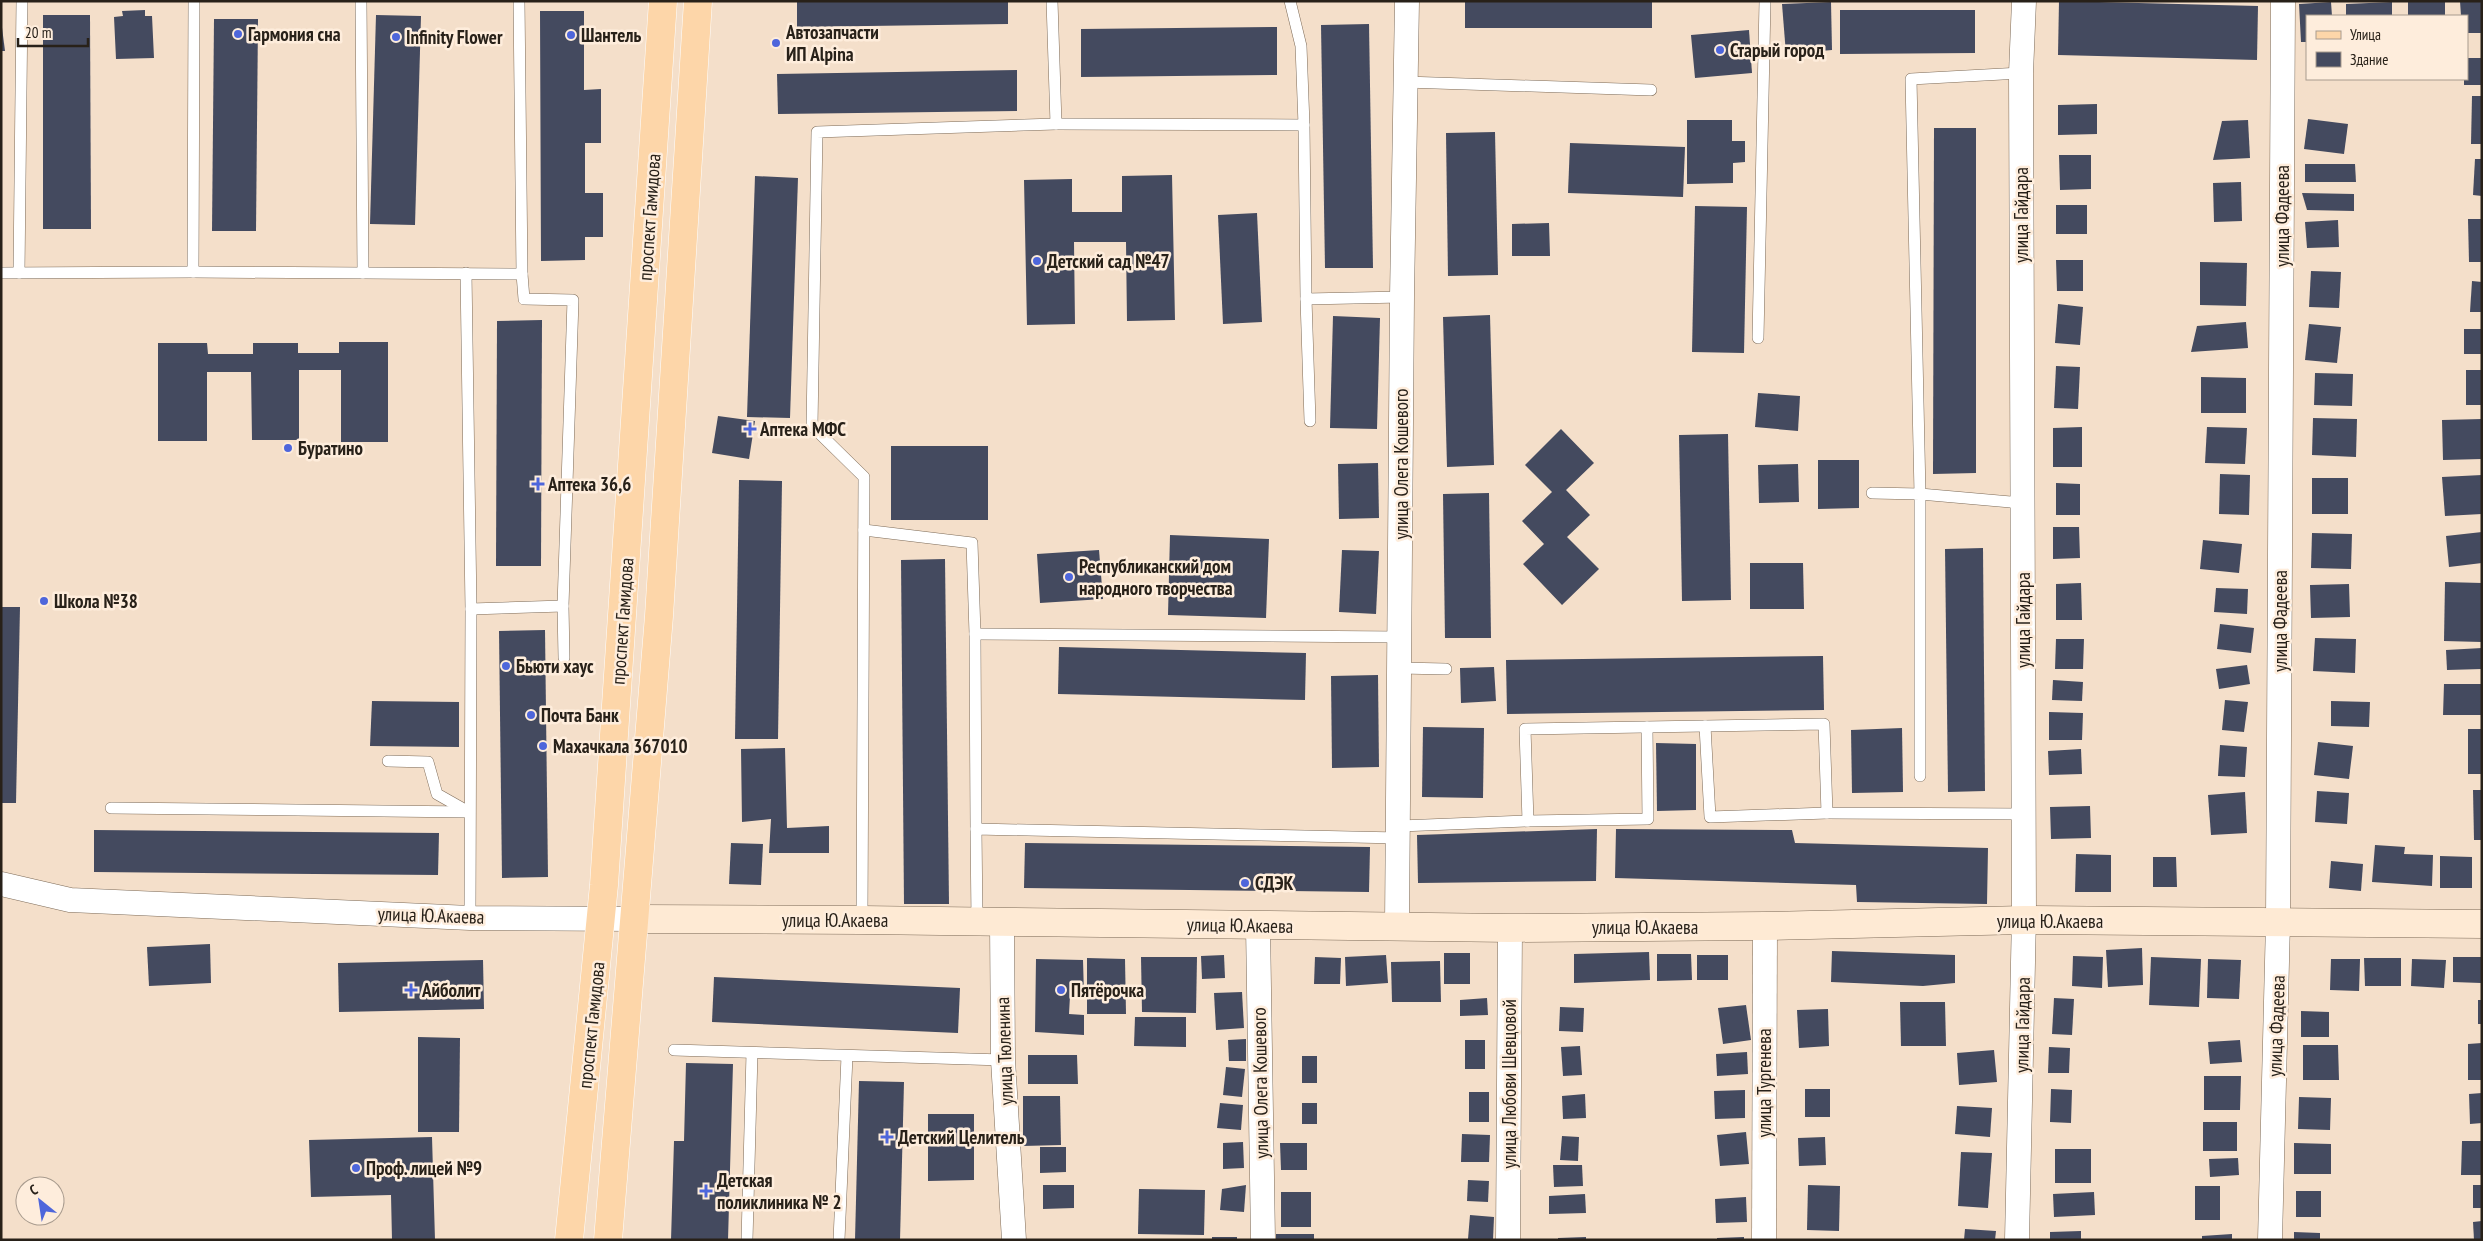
<svg xmlns="http://www.w3.org/2000/svg" width="2483" height="1241" viewBox="0 0 2483 1241" font-family="'PT Sans Narrow',sans-serif">
<style>
.building{fill:#444a5f}
.lines{fill:none;stroke-linecap:round;stroke-linejoin:round}
.service-casing{stroke:#7d6b58;stroke-width:12}
.minor-casing{stroke:#7d6b58;stroke-width:25}
.secondary-casing{stroke:#7d6b58;stroke-width:29}
.primary-casing{stroke:#fff;stroke-width:29}
.service{stroke:#fff;stroke-width:11}
.minor{stroke:#fff;stroke-width:24}
.secondary{stroke:#feead4;stroke-width:28}
.primary{stroke:#fdd6a9;stroke-width:28}
.poi-dot{fill:#4e66db;stroke:#feeddc;stroke-width:2}
.labels{text-anchor:middle;stroke-width:5;stroke-linejoin:round;paint-order:stroke}
.poi-label{font-size:19px;font-weight:bold;fill:#282119;stroke:#feeddc;text-anchor:start}
.street-label{font-size:19px;fill:#282119;stroke:#feeddc}
</style>
<rect width="100%" height="100%" fill="#f4dfca"/>
<g class="building">
<path d="M797,1H1008V24L797,27Z"/>
<rect x="1465" y="1" width="187" height="27"/>
<path d="M2059,1L2258,6L2257,60L2058,55Z"/>
<rect x="2408" y="1" width="37" height="15"/>
<path d="M2460,1H2482V33H2467V16H2461Z"/>
<path d="M1831,2L1832,50L1786,54L1782,4Z"/>
<path d="M2331,2L2332,16H2307V42H2301L2299,4Z"/>
<path d="M2392,2V16H2346V4Z"/>
<path d="M145,10V16H152L154,58L116,59L114,17L123,16L122,11Z"/>
<path d="M1840,10H1975V53L1840,54Z"/>
<path d="M540,11H584V90L601,89V143H585V193H603V237H585V260L541,261Z"/>
<path d="M43,15H90L91,229H43Z"/>
<path d="M376,15L421,16L415,225L370,224Z"/>
<path d="M214,19H258L256,231H212Z"/>
<path d="M1,20L5,51H1Z"/>
<path d="M1369,24L1373,268H1325L1321,25Z"/>
<path d="M1277,27V75L1081,77V29Z"/>
<path d="M1749,30L1752,73L1695,78L1691,35Z"/>
<path d="M2467,58H2482V85H2464V79H2467Z"/>
<path d="M1017,70V111L778,114L777,74Z"/>
<path d="M2472,96H2482V144H2471Z"/>
<path d="M2097,104V134L2058,135V105Z"/>
<path d="M2308,119L2348,124L2344,154L2304,149Z"/>
<path d="M1687,120H1732V141H1745V162L1733,163V183L1687,184Z"/>
<path d="M2248,120L2250,158L2213,160L2222,121Z"/>
<path d="M1934,128H1976V473L1933,474Z"/>
<path d="M1495,132L1498,275L1448,276L1446,133Z"/>
<path d="M1570,143L1685,147L1683,197L1568,193Z"/>
<path d="M2059,155H2091V189L2060,190Z"/>
<path d="M2475,159H2482V196L2473,195Z"/>
<path d="M2305,164H2355L2356,182H2305Z"/>
<path d="M1172,175L1175,320L1127,321L1126,242H1074L1075,324L1027,325L1024,180L1072,179V212H1122V176Z"/>
<path d="M755,176L798,178L790,418L747,417Z"/>
<path d="M2241,182L2242,221L2214,222L2213,183Z"/>
<path d="M2302,193L2354,194V211L2307,210Z"/>
<rect x="2056" y="205" width="31" height="29"/>
<path d="M1695,206L1747,207L1744,353L1692,352Z"/>
<path d="M1257,213L1262,322L1223,324L1218,215Z"/>
<path d="M2468,219H2482V262H2469Z"/>
<path d="M2338,220L2339,247L2307,248L2305,222Z"/>
<path d="M1549,223L1550,256H1512V224Z"/>
<path d="M2056,260H2083V291H2057Z"/>
<path d="M2200,262L2247,263L2246,306L2200,305Z"/>
<path d="M2311,271L2341,272L2339,308L2309,307Z"/>
<path d="M2472,281L2482,282V312H2470Z"/>
<path d="M2058,304L2083,307L2080,345L2055,343Z"/>
<path d="M1490,315L1494,465L1447,467L1443,317Z"/>
<path d="M1333,316L1380,318L1377,429L1330,428Z"/>
<path d="M542,320L541,566H496L497,321Z"/>
<path d="M2246,322L2248,348L2191,352L2197,326Z"/>
<path d="M2309,324L2341,327L2337,363L2305,360Z"/>
<rect x="2464" y="329" width="18" height="25"/>
<path d="M339,342H388V442H341V370H299V440H252L251,372H207V441H158V343H207L208,354H253V343H298V353H339Z"/>
<path d="M2056,366L2080,367L2078,409L2054,408Z"/>
<rect x="2466" y="370" width="16" height="35"/>
<path d="M2315,373L2353,374L2352,406L2314,405Z"/>
<path d="M2201,377L2246,378V413H2201Z"/>
<path d="M1758,393L1800,396L1798,431L1755,427Z"/>
<path d="M718,416L755,421L749,459L712,453Z"/>
<path d="M2313,418L2357,419L2356,457L2312,455Z"/>
<path d="M2482,419V459L2443,460L2442,420Z"/>
<path d="M2082,427V467H2053V428Z"/>
<path d="M2207,427L2247,428L2245,464L2205,463Z"/>
<path d="M1561,429L1594,463L1566,490L1590,515L1567,537L1599,569L1562,605L1523,564L1544,544L1522,521L1552,492L1525,465Z"/>
<path d="M1728,434L1731,600L1682,601L1679,435Z"/>
<rect x="891" y="446" width="97" height="74"/>
<path d="M1818,460H1859V508L1818,509Z"/>
<path d="M1378,463L1379,518L1339,519L1338,464Z"/>
<path d="M1798,464L1799,502L1759,503L1758,465Z"/>
<path d="M2220,474L2250,475L2249,515L2219,514Z"/>
<path d="M2482,475V514L2445,516L2442,477Z"/>
<rect x="2312" y="478" width="36" height="36"/>
<path d="M739,480L782,481L778,739H735Z"/>
<path d="M2056,483L2080,484V515H2056Z"/>
<path d="M1489,493L1491,638H1445L1443,494Z"/>
<path d="M2053,527H2079L2080,558L2053,559Z"/>
<path d="M2482,532V563L2449,567L2446,536Z"/>
<path d="M2312,533L2352,534L2351,569L2311,568Z"/>
<path d="M1170,535L1269,539L1266,618L1168,615Z"/>
<path d="M2203,540L2242,544L2239,573L2200,569Z"/>
<path d="M1983,548L1985,791L1948,792L1945,549Z"/>
<path d="M1099,550L1103,599L1040,603L1037,554Z"/>
<path d="M1342,550L1379,551L1376,614L1339,612Z"/>
<path d="M945,559L949,904H904L901,560Z"/>
<path d="M1750,563H1803L1804,609H1750Z"/>
<path d="M2445,582L2482,583V642L2444,641Z"/>
<path d="M2081,583L2082,620H2056V584Z"/>
<path d="M2349,584L2350,617L2311,618L2310,585Z"/>
<path d="M2216,588L2248,589L2247,614L2214,612Z"/>
<path d="M1,607H20L16,803H1Z"/>
<path d="M2220,624L2254,628L2251,653L2217,649Z"/>
<path d="M545,630L548,877L502,878L499,631Z"/>
<path d="M2315,638L2356,639L2355,673L2313,671Z"/>
<path d="M2056,639H2084L2083,669H2055Z"/>
<path d="M1059,647L1306,653L1305,700L1058,694Z"/>
<path d="M2482,648V669L2447,670L2446,650Z"/>
<path d="M1823,656L1824,710L1507,714L1506,660Z"/>
<path d="M2247,665L2250,684L2219,689L2216,669Z"/>
<path d="M1494,667L1496,701L1461,703L1460,668Z"/>
<path d="M1378,675L1379,767L1332,768L1331,676Z"/>
<path d="M2053,680L2083,682L2082,701L2052,700Z"/>
<path d="M2444,684H2482V715H2443Z"/>
<path d="M2225,700L2248,702L2244,732L2222,730Z"/>
<path d="M372,701L459,702V747L370,746Z"/>
<path d="M2331,701L2370,702L2369,727L2331,726Z"/>
<path d="M2049,712L2083,713L2082,740H2049Z"/>
<path d="M1423,727L1484,728L1483,798L1422,797Z"/>
<path d="M1902,728L1903,792L1852,793L1851,730Z"/>
<rect x="2468" y="729" width="14" height="45"/>
<path d="M2318,742L2353,746L2349,779L2314,775Z"/>
<path d="M1656,743L1696,744V810L1657,811Z"/>
<path d="M2220,745L2247,747L2245,777L2218,776Z"/>
<path d="M785,748L787,828L829,826V853H769L771,819L742,822L741,749Z"/>
<path d="M2081,749L2082,774L2049,775L2048,751Z"/>
<path d="M2473,790H2482V840H2474Z"/>
<path d="M2317,791L2349,793L2347,824L2315,822Z"/>
<path d="M2245,792L2247,833L2211,835L2208,795Z"/>
<path d="M2090,806L2091,838L2051,839L2050,807Z"/>
<path d="M1597,829L1596,881L1418,883L1417,835Z"/>
<path d="M1616,829L1792,830L1795,843L1988,848L1987,904L1857,902L1856,885L1615,878Z"/>
<path d="M94,830L439,833L438,875L94,872Z"/>
<path d="M731,843L763,844L761,885L729,884Z"/>
<path d="M1025,843L1370,847L1369,892L1024,888Z"/>
<path d="M2375,845L2405,847L2404,854L2433,855L2432,886L2372,882Z"/>
<path d="M2076,854L2111,855V892H2075Z"/>
<path d="M2440,856L2472,857V888H2440Z"/>
<path d="M2153,857H2176L2177,887H2153Z"/>
<path d="M2331,861L2363,864L2361,891L2329,888Z"/>
<path d="M210,944L211,983L149,986L147,947Z"/>
<path d="M2142,948L2143,985L2108,987L2106,950Z"/>
<path d="M1832,951L1955,955V983L1923,986L1831,982Z"/>
<path d="M1649,952L1650,980L1574,983V954Z"/>
<rect x="1444" y="953" width="26" height="31"/>
<path d="M1657,954H1691L1692,980L1657,981Z"/>
<path d="M1224,955L1225,978L1202,979L1201,956Z"/>
<path d="M1386,955L1388,983L1346,986L1345,957Z"/>
<rect x="1697" y="955" width="31" height="25"/>
<path d="M2073,956L2103,957L2102,988L2072,986Z"/>
<path d="M1141,957H1197L1196,1013L1142,1012Z"/>
<path d="M1315,957L1341,958L1340,984H1314Z"/>
<path d="M2151,957L2201,959L2199,1007L2149,1005Z"/>
<path d="M2453,957H2482L2481,983L2453,982Z"/>
<path d="M1087,958L1125,959L1126,1014H1087Z"/>
<path d="M2364,958H2401V986H2365Z"/>
<path d="M1036,959L1083,960L1084,995L1070,996L1069,1014L1084,1015V1035L1035,1032Z"/>
<path d="M2208,959L2241,960L2239,999L2207,998Z"/>
<path d="M2331,959H2360L2359,991L2330,990Z"/>
<path d="M2412,959L2446,960L2444,988L2411,986Z"/>
<path d="M483,960L484,1009L339,1012L338,963Z"/>
<path d="M1440,961L1441,1002H1392L1391,962Z"/>
<path d="M714,977L960,988L958,1033L712,1022Z"/>
<path d="M1242,992L1244,1028L1216,1030L1214,993Z"/>
<path d="M1487,998L1488,1015L1460,1016V1000Z"/>
<path d="M2054,998L2074,999L2072,1035L2052,1034Z"/>
<rect x="2478" y="1000" width="4" height="24"/>
<path d="M1900,1002H1945L1946,1046H1901Z"/>
<path d="M1746,1005L1751,1040L1723,1044L1718,1008Z"/>
<path d="M1560,1007L1584,1008L1583,1032L1559,1031Z"/>
<path d="M1828,1009L1829,1046L1799,1048L1797,1010Z"/>
<path d="M2301,1011L2329,1012V1037H2301Z"/>
<path d="M1135,1017H1186V1047L1134,1046Z"/>
<path d="M418,1037L460,1038L459,1132H418Z"/>
<path d="M1246,1039V1061H1229L1228,1040Z"/>
<rect x="1465" y="1040" width="20" height="29"/>
<path d="M2240,1040L2242,1062L2210,1064L2208,1042Z"/>
<path d="M2482,1043V1080H2468V1044Z"/>
<path d="M2303,1045H2338L2339,1080H2303Z"/>
<path d="M1580,1046L1582,1075L1563,1076L1561,1047Z"/>
<path d="M2049,1047L2070,1048L2069,1073H2048Z"/>
<path d="M1994,1050L1997,1082L1959,1085L1957,1053Z"/>
<path d="M1747,1052L1748,1074L1717,1076L1716,1054Z"/>
<path d="M1028,1055H1077L1078,1084H1028Z"/>
<rect x="1302" y="1056" width="15" height="27"/>
<path d="M686,1063L733,1064L728,1240H671L674,1141H684Z"/>
<path d="M1226,1067L1245,1069L1242,1097L1223,1095Z"/>
<path d="M2204,1076H2241L2240,1110H2204Z"/>
<path d="M859,1081L904,1082L900,1240H855Z"/>
<rect x="1805" y="1089" width="25" height="28"/>
<path d="M2051,1089L2072,1090L2071,1123L2050,1122Z"/>
<path d="M1745,1090V1118L1715,1119L1714,1091Z"/>
<rect x="1469" y="1092" width="20" height="30"/>
<path d="M2482,1093V1123L2470,1124L2469,1094Z"/>
<path d="M1585,1094L1586,1118L1563,1119L1562,1096Z"/>
<path d="M1023,1096H1060L1061,1145L1023,1146Z"/>
<path d="M2299,1097L2331,1098L2330,1130L2298,1129Z"/>
<path d="M1220,1103L1243,1105L1241,1130L1217,1128Z"/>
<rect x="1302" y="1103" width="15" height="21"/>
<path d="M1957,1106L1992,1108L1990,1137L1955,1134Z"/>
<path d="M928,1114H974V1180L928,1181Z"/>
<rect x="2203" y="1122" width="34" height="29"/>
<path d="M1746,1132L1749,1164L1720,1166L1717,1135Z"/>
<path d="M1462,1134L1490,1135L1489,1162H1461Z"/>
<path d="M1562,1136L1579,1137L1578,1161L1560,1160Z"/>
<path d="M432,1137L435,1240H392L391,1195L311,1197L309,1140Z"/>
<path d="M1825,1137L1826,1165L1799,1166L1798,1138Z"/>
<path d="M2462,1141H2482V1175H2461Z"/>
<path d="M1243,1142L1244,1168L1223,1169V1143Z"/>
<path d="M1280,1143H1307V1170H1281Z"/>
<path d="M2294,1143L2331,1144V1174H2294Z"/>
<path d="M1040,1147H1066V1172L1040,1173Z"/>
<rect x="2055" y="1149" width="36" height="34"/>
<path d="M1961,1152L1992,1153L1988,1208L1958,1206Z"/>
<path d="M2238,1158L2239,1175L2210,1177L2209,1159Z"/>
<path d="M1553,1165H1582L1583,1186L1554,1187Z"/>
<path d="M1468,1180L1489,1181L1488,1202L1467,1201Z"/>
<path d="M1043,1185H1074V1208L1043,1209Z"/>
<path d="M1246,1185L1244,1212L1220,1210L1222,1189Z"/>
<path d="M1808,1185L1840,1186L1839,1231L1807,1230Z"/>
<rect x="2473" y="1185" width="9" height="23"/>
<rect x="2195" y="1186" width="25" height="34"/>
<path d="M1139,1189L1205,1190L1204,1235L1138,1234Z"/>
<rect x="2296" y="1191" width="25" height="26"/>
<rect x="1281" y="1192" width="30" height="35"/>
<path d="M2094,1192L2095,1215L2054,1217L2053,1194Z"/>
<path d="M1585,1194L1586,1213L1549,1214V1196Z"/>
<path d="M1746,1197L1747,1222L1716,1223L1715,1199Z"/>
<path d="M1470,1215L1494,1217L1493,1240L1468,1239Z"/>
<path d="M2482,1221V1240H2474L2473,1222Z"/>
<path d="M1965,1229L1996,1231L1995,1240H1964Z"/>
<path d="M2081,1231V1240H2050V1232Z"/>
<path d="M2294,1232L2320,1233V1240H2294Z"/>
<rect x="1276" y="1234" width="38" height="6"/>
<path d="M2232,1234V1240H2202V1236Z"/>
<rect x="1212" y="1237" width="25" height="3"/>
<path d="M1586,1237V1240H1558V1238Z"/>
<path d="M1744,1237V1240H1717V1238Z"/>
</g>
<g class="lines">
<g class="service-casing">
<g id="service">
<path d="M361,1L363,273"/>
<path d="M519,1L522,274"/>
<path d="M2021,73L1911,79L1920,494L2022,503"/>
<path d="M1405,82L1651,90"/>
<path d="M1056,124L1304,125L1301,46L1290,1"/>
<path d="M1304,125L1306,299L1402,297"/>
<path d="M193,272L194,1"/>
<path d="M1,273L193,272L522,274L524,299L573,300L563,606L471,609"/>
<path d="M19,273L22,1"/>
<path d="M466,273L471,609L470,918"/>
<path d="M1306,299L1310,421"/>
<path d="M1758,338L1765,1"/>
<path d="M1872,493L1920,494V776"/>
<path d="M864,530L972,543L975,634L976,829"/>
<path d="M563,606L564,658"/>
<path d="M975,634L1400,637"/>
<path d="M1400,668L1446,669"/>
<path d="M1705,726L1710,817L1827,813"/>
<path d="M388,761L428,762L437,794L467,811"/>
<path d="M111,808L469,812"/>
<path d="M1528,821L1648,819L1647,727"/>
<path d="M1400,826L1528,821L1525,729L1824,724L1827,813L2024,814"/>
<path d="M862,920L864,477L812,426L817,132L1056,124L1052,1"/>
<path d="M977,921L976,829L1399,838"/>
<path d="M674,1050L1003,1060"/>
<path d="M747,1240L752,1053"/>
<path d="M839,1240L847,1056"/>
</g>
</g>
<g class="minor-casing">
<g id="minor">
<path d="M1,884L70,900L470,918L636,919"/>
<path d="M1002,923L1003,1060L1014,1240"/>
<path d="M1258,926L1263,1240"/>
<path d="M1397,926L1402,297L1407,1"/>
<path d="M1508,1240L1510,928"/>
<path d="M1764,1240L1765,926"/>
<path d="M2017,1240L2024,916L2021,73L2024,1"/>
<path d="M2270,1240L2278,922L2283,1"/>
</g>
</g>
<g class="secondary-casing">
<path id="secondary" d="M636,919L862,920L1510,928L1765,926L2024,920L2482,924"/>
</g>
<g class="primary-casing">
<g id="primary">
<path d="M569,1240L604,885L663,1"/>
<path d="M608,1240L659,616L698,1"/>
</g>
</g>
<use href="#service" class="service"/>
<use href="#minor" class="minor"/>
<use href="#secondary" class="secondary"/>
<use href="#primary" class="primary"/>
</g>
<g class="poi-dot">
<circle cx="238" cy="34" r="5"/>
<circle cx="571" cy="35" r="5"/>
<circle cx="396" cy="37" r="5"/>
<circle cx="776" cy="43" r="5"/>
<circle cx="1720" cy="50" r="5"/>
<circle cx="1037" cy="261" r="5"/>
<path d="M747.5 421.5h5v5h5v5h-5v5h-5v-5h-5v-5h5z"/>
<circle cx="288" cy="448" r="5"/>
<path d="M535.5 476.5h5v5h5v5h-5v5h-5v-5h-5v-5h5z"/>
<circle cx="1069" cy="577" r="5"/>
<circle cx="44" cy="601" r="5"/>
<circle cx="506" cy="666" r="5"/>
<circle cx="531" cy="715" r="5"/>
<circle cx="543" cy="746" r="5"/>
<circle cx="1245" cy="883" r="5"/>
<path d="M408.5 982.5h5v5h5v5h-5v5h-5v-5h-5v-5h5z"/>
<circle cx="1061" cy="990" r="5"/>
<path d="M884.5 1129.5h5v5h5v5h-5v5h-5v-5h-5v-5h5z"/>
<circle cx="356" cy="1168" r="5"/>
<path d="M703.5 1183.5h5v5h5v5h-5v5h-5v-5h-5v-5h5z"/>
</g>
<g class="labels">
<g class="poi-label">
<text x="786" y="39">Автозапчасти<tspan x="786" dy="22">ИП Alpina</tspan></text>
<text x="248" y="41">Гармония сна</text>
<text x="581" y="42">Шантель</text>
<text x="406" y="44">Infinity Flower</text>
<text x="1730" y="57">Старый город</text>
<text x="1047" y="268">Детский сад №47</text>
<text x="760" y="436">Аптека МФС</text>
<text x="298" y="455">Буратино</text>
<text x="548" y="491">Аптека 36,6</text>
<text x="1079" y="573">Республиканский дом<tspan x="1079" dy="22">народного творчества</tspan></text>
<text x="54" y="608">Школа №38</text>
<text x="516" y="673">Бьюти хаус</text>
<text x="541" y="722">Почта Банк</text>
<text x="553" y="753">Махачкала 367010</text>
<text x="1255" y="890">СДЭК</text>
<text x="422" y="997">Айболит</text>
<text x="1071" y="997">Пятёрочка</text>
<text x="898" y="1144">Детский Целитель</text>
<text x="366" y="1175">Проф. лицей №9</text>
<text x="717" y="1187">Детская<tspan x="717" dy="22">поликлиника № 2</tspan></text>
</g>
<g class="street-label">
<text transform="translate(2021 215) rotate(-90)" y="7">улица Гайдара</text>
<text transform="translate(2282 216) rotate(-90)" y="7">улица Фадеева</text>
<text transform="translate(649 217) rotate(-86)" y="7">проспект Гамидова</text>
<text transform="translate(1401 464) rotate(-90)" y="7">улица Олега Кошевого</text>
<text transform="translate(2023 620) rotate(-90)" y="7">улица Гайдара</text>
<text transform="translate(622 621) rotate(-86)" y="7">проспект Гамидова</text>
<text transform="translate(2280 621) rotate(-90)" y="7">улица Фадеева</text>
<text transform="translate(431 915) rotate(2)" y="7">улица Ю.Акаева</text>
<text x="835" y="927">улица Ю.Акаева</text>
<text x="2050" y="928">улица Ю.Акаева</text>
<text transform="translate(1240 925) rotate(1)" y="7">улица Ю.Акаева</text>
<text x="1645" y="934">улица Ю.Акаева</text>
<text transform="translate(591 1025) rotate(-84)" y="7">проспект Гамидова</text>
<text transform="translate(2022 1025) rotate(-89)" y="7">улица Гайдара</text>
<text transform="translate(2276 1026) rotate(-88)" y="7">улица Фадеева</text>
<text transform="translate(1004 1051) rotate(-92)" y="7">улица Тюленина</text>
<text transform="translate(1260 1083) rotate(-91)" y="7">улица Олега Кошевого</text>
<text transform="translate(1764 1083) rotate(-90)" y="7">улица Тургенева</text>
<text transform="translate(1509 1084) rotate(-90)" y="7">улица Любови Шевцовой</text>
</g>
</g>
<rect width="2483" height="1241" fill="none" stroke="#282119" stroke-width="5"/>
<rect x="2306" y="15" width="162" height="65" fill="#feeddc" stroke="#a89b8e"/>
<rect x="2316" y="31" width="25" height="8" fill="#fdd6a9" stroke="#a89b8e"/>
<text x="2350" y="40" font-size="15" fill="#282119">Улица</text>
<rect x="2316" y="52" width="25" height="15" fill="#444a5f" stroke="#a89b8e"/>
<text x="2350" y="65" font-size="15" fill="#282119">Здание</text>
<g transform="translate(40 1201) rotate(330)"><circle r="24" fill="#feeddc" stroke="#a89b8e"/>
<path d="M0-4L9 19L0 12L-9 19Z" fill="#4e66db"/>
<text y="-8" font-size="14" font-weight="bold" text-anchor="middle" fill="#282119">С</text>
</g>
<path d="M18 38v8h70v-8" fill="none" stroke="#282119" stroke-width="2.5"/>
<text x="25" y="38" font-size="15" fill="#282119" stroke="#feeddc" stroke-width="4" paint-order="stroke">20 m</text>
</svg>
